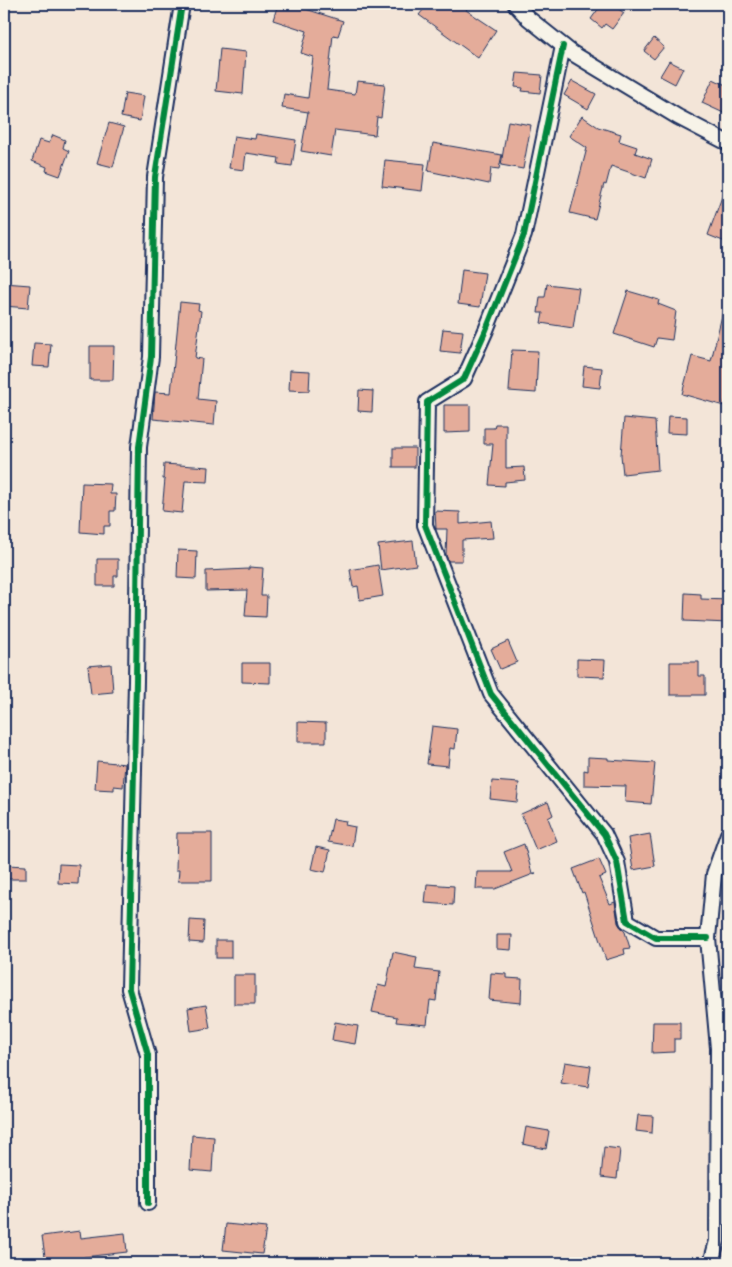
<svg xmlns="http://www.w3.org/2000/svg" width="732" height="1267" viewBox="0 0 732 1267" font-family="'Balsamiq Sans',sans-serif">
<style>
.building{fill:#e4ac9a;stroke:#1b2f5e}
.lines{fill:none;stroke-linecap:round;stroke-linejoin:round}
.minor-casing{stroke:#1b2f5e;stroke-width:18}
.minor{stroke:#f7f3e8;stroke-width:14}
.cycleway-casing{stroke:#f7f3e8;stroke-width:9}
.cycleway{stroke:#00873e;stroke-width:6}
</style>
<rect width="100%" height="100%" fill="#f3e5d8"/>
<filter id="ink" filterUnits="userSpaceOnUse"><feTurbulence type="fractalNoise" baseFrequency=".02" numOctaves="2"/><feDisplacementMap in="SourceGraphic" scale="10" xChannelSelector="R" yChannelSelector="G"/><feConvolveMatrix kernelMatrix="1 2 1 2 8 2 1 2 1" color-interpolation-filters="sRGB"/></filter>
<g filter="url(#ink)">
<g class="building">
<path d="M278,4H290L343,21L338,36L333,35L327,90L355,94L357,81L385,84L381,118L377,117L375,135L335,130L331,156L301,151L308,112L282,108L284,94L308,98L313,57L301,53L307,31L273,20Z"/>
<path d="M428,4H471L466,10L496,30L478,58L419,15Z"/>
<path d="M602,4H612L624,13L612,29L605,24L602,28L591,19Z"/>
<path d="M654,38L664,47L654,59L644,51Z"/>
<path d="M220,49L246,52L243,94L216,91Z"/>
<path d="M669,61L683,68L675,84L660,76Z"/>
<path d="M517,73L542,75L540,93L522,91L523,88L515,87Z"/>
<path d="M713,79L728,86V115L702,103Z"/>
<path d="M572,81L596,94L588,109L564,95Z"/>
<path d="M125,93L144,96L140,121L121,117Z"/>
<path d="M582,116L598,127L621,134L619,141L637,147L635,153L652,159L646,178L611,166L606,185L604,184L595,219L570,213L587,148L569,136Z"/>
<path d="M508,121L531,125L523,169L501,165Z"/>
<path d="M109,123L124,127L113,167L97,163Z"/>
<path d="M256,134L296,140L292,166L278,164L279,158L246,153L244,170L229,168L234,136L255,139Z"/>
<path d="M53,135L65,140L63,148L69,151L60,176L46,171L47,167L32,161L39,140L49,143Z"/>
<path d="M433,143L502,155L499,169L491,168L489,184L428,171Z"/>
<path d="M385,160L425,164L422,191L382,186Z"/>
<path d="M727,183L728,184V243L708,235Z"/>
<path d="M462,270L485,273L480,307L458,304Z"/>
<path d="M4,283L30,285L28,308L4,306Z"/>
<path d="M547,284L579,288L573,328L541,323L543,313H538L540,297H545Z"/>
<path d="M628,291L659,300L658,304L676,311L672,340L657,338L654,347L614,334Z"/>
<path d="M180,302L199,304L198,310L201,311L195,358L202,359L198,399L216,401L214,425L153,419L155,392L171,393Z"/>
<path d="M723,311L728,312V388L724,406L682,394L692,356L711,361Z"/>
<path d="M443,329L463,331L460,353L440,351Z"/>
<path d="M34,343L51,344L49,367L32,366Z"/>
<path d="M90,346H114L113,380H90Z"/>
<path d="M512,350L538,351L536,393L509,391Z"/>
<path d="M584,366L602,368L600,388L582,386Z"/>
<path d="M290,370L310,371L309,391L289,390Z"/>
<path d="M359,390L373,391L372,412L358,411Z"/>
<path d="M444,405H470V432L444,433Z"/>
<path d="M668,416L687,417V434L667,433Z"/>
<path d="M624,418L655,421L658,470L623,474L621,455Z"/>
<path d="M495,424H506V468L524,467L525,480L505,482V486L489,485L493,444H484V428H494Z"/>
<rect x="393" y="448" width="22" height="19"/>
<path d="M164,464L209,467L208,482L185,481L182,513L162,511L165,479H163Z"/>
<path d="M82,483L111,484L110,494H116L115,511H110V526H104V534L80,532Z"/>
<path d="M435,511L460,512V524L491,521L493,538L462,540V561H448L446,555L447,529H436Z"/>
<path d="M413,541L416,565L381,570L378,545Z"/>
<path d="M178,550L197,551L196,579L177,578Z"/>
<path d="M97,559H118V576H114V586H97Z"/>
<path d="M378,565L383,596L360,600L358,586L353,587L350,570Z"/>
<path d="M249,567L263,568L261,596H267L266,617L245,616L247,590L206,591V571L249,569Z"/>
<path d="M685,593L701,594V599L728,600V623L684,621Z"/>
<path d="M508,641L517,662L500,669L491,649Z"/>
<path d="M577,659L605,660L604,677L577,676Z"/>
<path d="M670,662H699V676H705V695H670Z"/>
<path d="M242,663H270V683L242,682Z"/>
<path d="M111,664L113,692L91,694L88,666Z"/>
<path d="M298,722L326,723V742H298Z"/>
<path d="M432,726L457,729L455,749L450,748L448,766L427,764Z"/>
<path d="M588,757L608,758V760L655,763L651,804L625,802L626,786L584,785V770L588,771Z"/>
<path d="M97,761L125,764L123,787L114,786V790L95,789Z"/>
<path d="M492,781L519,783L517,802L490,799Z"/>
<path d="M548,802L553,815L548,818L557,841L536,850L521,814Z"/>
<path d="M333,819L346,821L345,825L355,827L352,846L328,842Z"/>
<path d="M177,833H212V881H178L179,870H176Z"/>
<path d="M650,834L655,866L633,870L628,838Z"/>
<path d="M524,844L532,873H536L495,889H476L477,872H512L504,852Z"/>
<path d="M316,847L330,850L325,872L311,869Z"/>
<path d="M599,859L606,875L599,878L610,904L615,902L618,923L625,932L630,948L624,949L625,954L606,960L584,892L582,893L573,869Z"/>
<path d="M59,864L79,865L78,884L58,883Z"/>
<path d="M7,865L26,866V879H6Z"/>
<path d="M427,884L454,886L453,905L425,903Z"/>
<path d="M190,920L204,921L203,943L189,942Z"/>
<path d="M497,935H512L511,950L497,949Z"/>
<rect x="216" y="940" width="15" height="18"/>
<path d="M393,952L417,957L415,969L439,972L436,1001L430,1000L427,1025L396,1022L397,1017L372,1012L378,985L386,987Z"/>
<path d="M491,973L506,974V978L522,979L521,1003L489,1000Z"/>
<rect x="234" y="975" width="21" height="29"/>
<path d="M206,1005L210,1028L191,1031L188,1008Z"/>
<path d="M335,1022L358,1026L355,1044L332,1040Z"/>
<path d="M653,1022H680V1039H674V1052L652,1053Z"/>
<path d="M565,1062L591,1066L588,1087L561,1083Z"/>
<path d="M638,1115L653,1116L652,1133L636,1131Z"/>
<path d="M526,1127L549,1131L546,1149L523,1144Z"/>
<path d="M192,1135L214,1137L212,1172L190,1170Z"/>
<path d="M604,1147L620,1149L617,1179L601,1177Z"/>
<path d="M226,1224L266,1228L262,1254L223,1250Z"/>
<path d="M80,1231L81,1238L125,1233L127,1252L84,1257L85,1263H46L42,1236Z"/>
</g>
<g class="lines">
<g class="minor-casing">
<g id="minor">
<path d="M515,4L528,18L572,53L678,117L728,143"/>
<path d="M563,46L524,235L486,330L464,379L427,402L425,525L491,694L604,834L617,862L627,921L656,938H708"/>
<path d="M148,1203V1055L129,989L136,681L139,447L151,357L155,177L182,4"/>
<path d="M711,1263L717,1241L718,1048L708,938L714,874L728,834"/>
</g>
</g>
<use href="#minor" class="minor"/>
<g class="cycleway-casing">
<g id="cycleway">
<path d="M563,46L524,235L486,330L464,379L427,402L425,525L491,694L604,834L617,862L627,921L656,938H708"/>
<path d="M148,1203V1055L129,989L136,681L139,447L151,357L155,177L182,4"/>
</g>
</g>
<use href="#cycleway" class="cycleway"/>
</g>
</g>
<rect width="732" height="1267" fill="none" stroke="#f7f3e8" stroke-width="20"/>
<rect x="10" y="10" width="712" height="1247" fill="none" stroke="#1b2f5e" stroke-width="2" filter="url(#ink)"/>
</svg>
